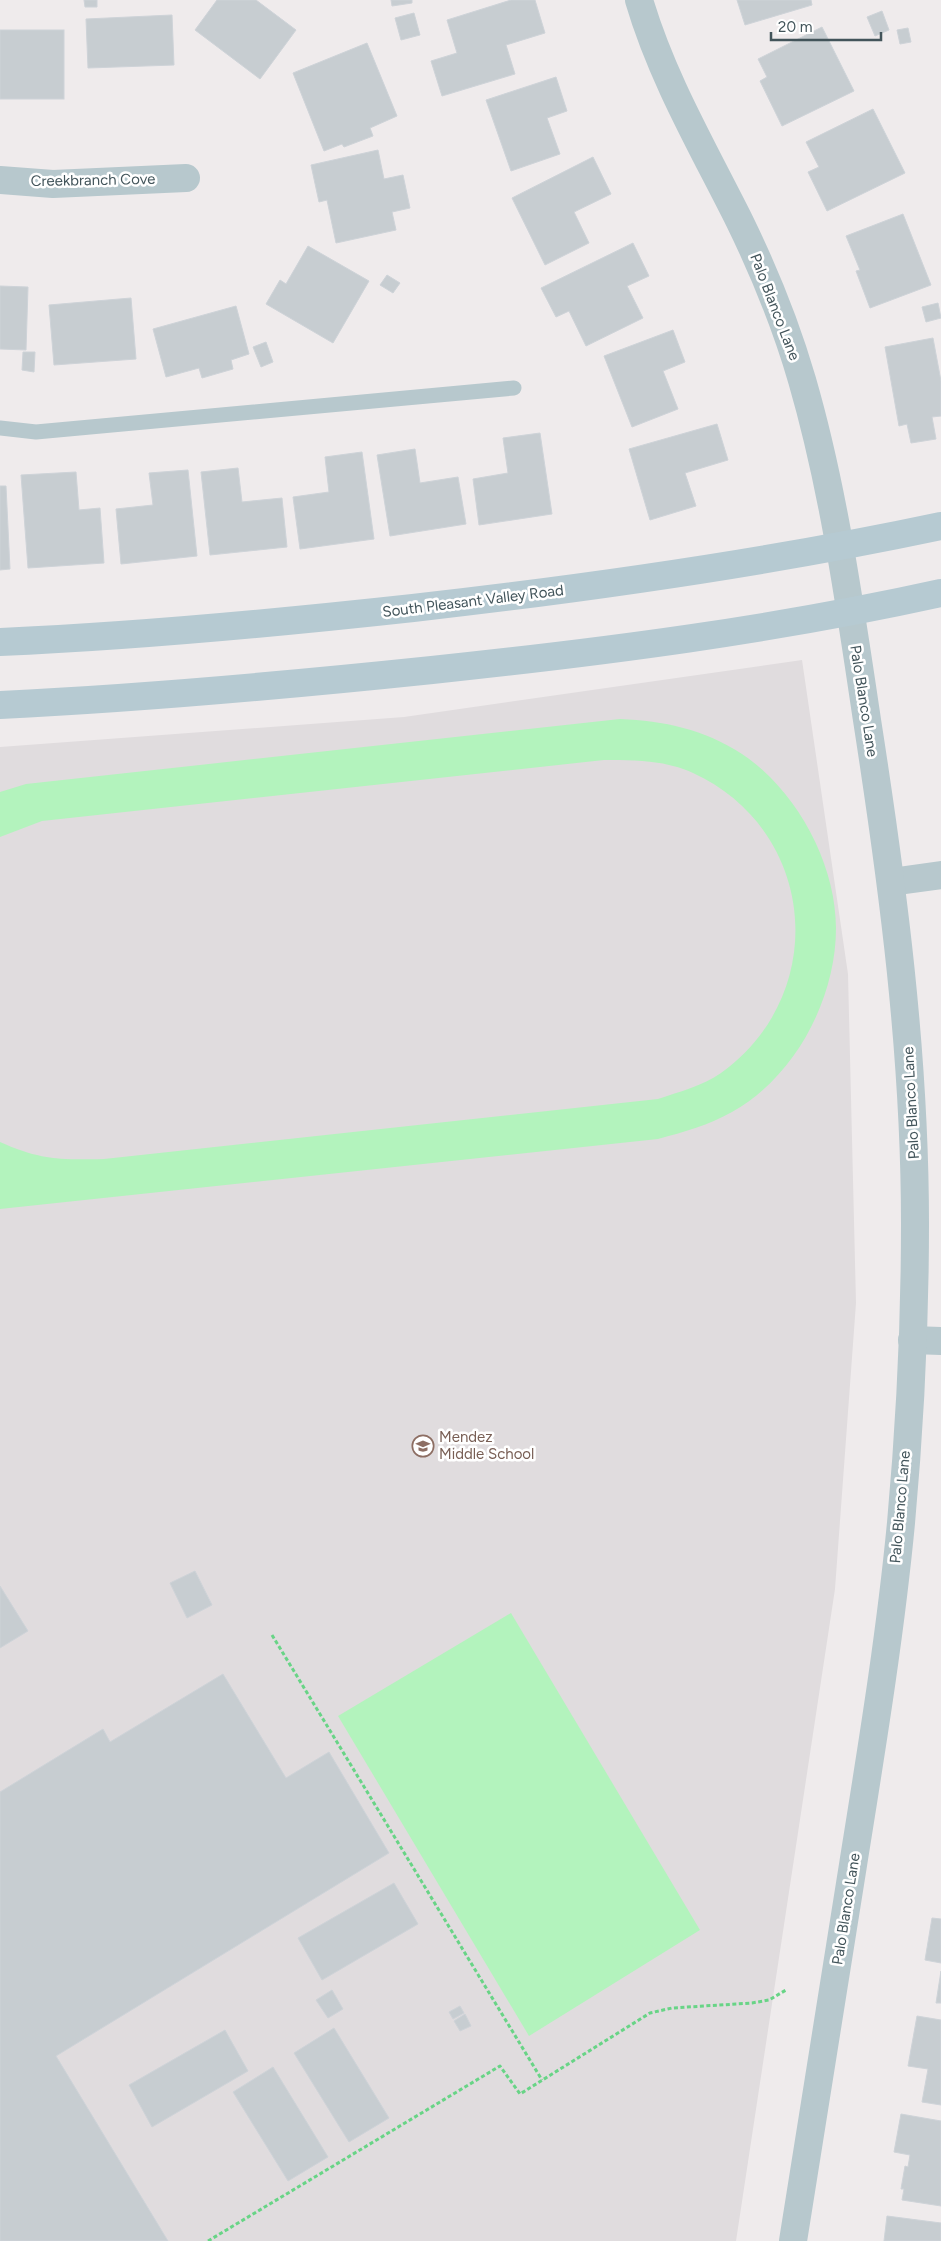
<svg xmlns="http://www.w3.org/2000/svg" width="941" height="2241" viewBox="0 0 941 2241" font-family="Figtree,sans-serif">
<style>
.education{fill:#e0dcde}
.green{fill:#b3f3bd}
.building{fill:#c7cdd1;stroke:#ced3d8}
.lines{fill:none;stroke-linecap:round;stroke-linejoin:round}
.path{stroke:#68d486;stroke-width:3;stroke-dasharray:4 2.5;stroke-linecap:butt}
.service{stroke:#b7c8cd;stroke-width:15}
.minor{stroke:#b7c8cd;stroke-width:28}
.tertiary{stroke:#b7c8cd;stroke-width:28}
.secondary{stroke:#b6cad2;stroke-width:28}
.labels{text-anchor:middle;stroke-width:5;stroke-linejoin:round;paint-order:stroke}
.street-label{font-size:15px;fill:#42545a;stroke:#fff}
.education-label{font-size:15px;fill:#785e54;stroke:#fff;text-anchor:start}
</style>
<rect width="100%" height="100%" fill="#efebec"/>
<path class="education" d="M802,660L848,974L856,1303L835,1589L736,2241H0V747L404,717Z"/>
<g class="green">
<path d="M620,719C664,721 704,729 742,754C796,790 836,863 836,928C836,999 795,1077 732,1112C709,1125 684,1132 658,1139L0,1209V1142C40,1160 61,1160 104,1159L658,1099C678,1092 703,1086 721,1073C831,994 817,830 693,773C665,760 634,760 604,760L42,821L0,837V792L26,784Z"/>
<path d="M511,1613L700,1930L529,2036L338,1716Z"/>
</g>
<g class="building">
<path d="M84,0H97V7H85Z"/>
<path d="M217,0H256L296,30L260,79L195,30Z"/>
<path d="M391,0H412V3L392,6Z"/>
<path d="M511,0H535L545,33L506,45L515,74L442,96L431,61L457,53L447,20Z"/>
<path d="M737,0H811L812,5L745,25Z"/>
<path d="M882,11L889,30L875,36L867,17Z"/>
<path d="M414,13L420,35L401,40L395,18Z"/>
<path d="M172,15L174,65L88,68L86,19Z"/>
<path d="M822,27L854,91L782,126L760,81L767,77L758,59Z"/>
<path d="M908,28L911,42L900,44L897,30Z"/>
<rect x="0" y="30" width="64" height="69"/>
<path d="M367,43L397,116L370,128L373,136L344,147L342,144L324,151L293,73Z"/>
<path d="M556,77L567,111L547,118L560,154L511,171L486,100Z"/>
<path d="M873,109L905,173L827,211L808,172L819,167L806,142Z"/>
<path d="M378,150L384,179L403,175L410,208L392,212L396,230L336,243L327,200L319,202L311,165Z"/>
<path d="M593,157L611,194L574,212L589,243L545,265L512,198Z"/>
<path d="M903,214L931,285L870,308L856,271L860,270L846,236Z"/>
<path d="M633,243L649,276L627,286L643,318L586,346L569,311L556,317L541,288Z"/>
<path d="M308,246L369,281L333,343L266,304L280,280L286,284Z"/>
<path d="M387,275L400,283L393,293L380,285Z"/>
<path d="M0,286L28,287L26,350L0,349Z"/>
<path d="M131,298L136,359L54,365L49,305Z"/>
<path d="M938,303L941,318L926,322L922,307Z"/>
<path d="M236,306L249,354L231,360L233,369L202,378L199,368L166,377L153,329Z"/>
<path d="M673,330L685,362L663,371L678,409L632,427L604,356Z"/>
<path d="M933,338L941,381V416L932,417L936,439L911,443L907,424L899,426L885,347Z"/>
<path d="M266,342L273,362L261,367L253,347Z"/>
<path d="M23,352H35L34,372L22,370Z"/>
<path d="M717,424L728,460L685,473L696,506L650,520L629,449Z"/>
<path d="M540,433L552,514L479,525L473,479L508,473L503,438Z"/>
<path d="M415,449L420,483L458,477L466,524L390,536L377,455Z"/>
<path d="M362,452L374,539L300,549L293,497L329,492L325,457Z"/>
<path d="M238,468L242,502L282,498L287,547L210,555L201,472Z"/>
<path d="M188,470L197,556L121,564L116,509L153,505L149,473Z"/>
<path d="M76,472L79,510L100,508L104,563L28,568L21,475Z"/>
<path d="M0,486H6L10,569L0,570Z"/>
<path d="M195,1571L212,1605L187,1618L170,1583Z"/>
<path d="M0,1586L28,1631L0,1648Z"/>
<path d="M223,1674L286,1778L329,1752L389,1853L56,2056L168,2241H0V1792L103,1729L110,1742Z"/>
<path d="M394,1883L418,1924L322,1980L298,1938Z"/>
<path d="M932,1918L941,1919V1963L925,1960Z"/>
<path d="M941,1971V2003H936Z"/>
<path d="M332,1990L343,2009L328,2018L316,2000Z"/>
<path d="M460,2006L464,2013L453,2019L449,2012Z"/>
<path d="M465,2014L471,2026L460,2031L454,2021Z"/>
<path d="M917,2016L941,2020V2105L922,2102L928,2069L908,2066Z"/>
<path d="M334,2028L389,2118L349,2142L294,2053Z"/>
<path d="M225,2030L248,2071L152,2127L129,2085Z"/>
<path d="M273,2067L328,2157L288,2181L233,2092Z"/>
<path d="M901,2114L941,2121V2206L902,2200L904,2189H901L905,2166L908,2167L910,2155L894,2152Z"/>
<path d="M887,2216L941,2223V2241H884Z"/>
</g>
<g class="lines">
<g class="path">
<path d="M272,1635L542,2080"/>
<path d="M208,2241L500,2066L520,2094L650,2013L672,2008L752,2003L769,2000L786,1990"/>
</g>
<path class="service" d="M0,428L36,432L514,388"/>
<g class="minor">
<path d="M0,180L53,184L186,178"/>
<path d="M891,882L941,875"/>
<path d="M912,1340L941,1341"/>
</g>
<path class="tertiary" d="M639,0C662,78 703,148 739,220C764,271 786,325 802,380C834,490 850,607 867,720C893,887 915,1054 915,1224C915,1323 910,1424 901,1523C890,1638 871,1752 853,1865C833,1991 813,2116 793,2241"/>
<g class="secondary">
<path d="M0,642C138,636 276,623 413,608C590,588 767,563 941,526"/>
<path d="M0,705C145,698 288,685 432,670C603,652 774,630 941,593"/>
</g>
</g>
<defs>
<g id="school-ring" transform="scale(1.125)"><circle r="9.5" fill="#fff" stroke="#8d6e63" stroke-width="1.5"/><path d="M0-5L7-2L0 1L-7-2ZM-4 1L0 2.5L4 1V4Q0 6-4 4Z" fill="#8d6e63"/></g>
</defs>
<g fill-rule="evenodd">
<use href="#school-ring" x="423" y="1446"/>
</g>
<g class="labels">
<g class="street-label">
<text transform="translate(93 180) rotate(-1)" y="5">Creekbranch Cove</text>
<text transform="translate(775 307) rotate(69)" y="5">Palo Blanco Lane</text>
<text transform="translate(473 601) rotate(-7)" y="5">South Pleasant Valley Road</text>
<text transform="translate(864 701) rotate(81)" y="5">Palo Blanco Lane</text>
<text transform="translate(911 1103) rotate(-93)" y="5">Palo Blanco Lane</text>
<text transform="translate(900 1507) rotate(-85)" y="5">Palo Blanco Lane</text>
<text transform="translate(846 1909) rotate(-81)" y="5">Palo Blanco Lane</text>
</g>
<g class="education-label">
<text x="439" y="1442">Mendez<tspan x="439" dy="17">Middle School</tspan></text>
</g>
</g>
<path d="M771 32v8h110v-8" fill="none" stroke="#42545a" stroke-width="2.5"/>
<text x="778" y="32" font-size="15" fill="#42545a" stroke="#ffffff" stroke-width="4" paint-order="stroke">20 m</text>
</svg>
